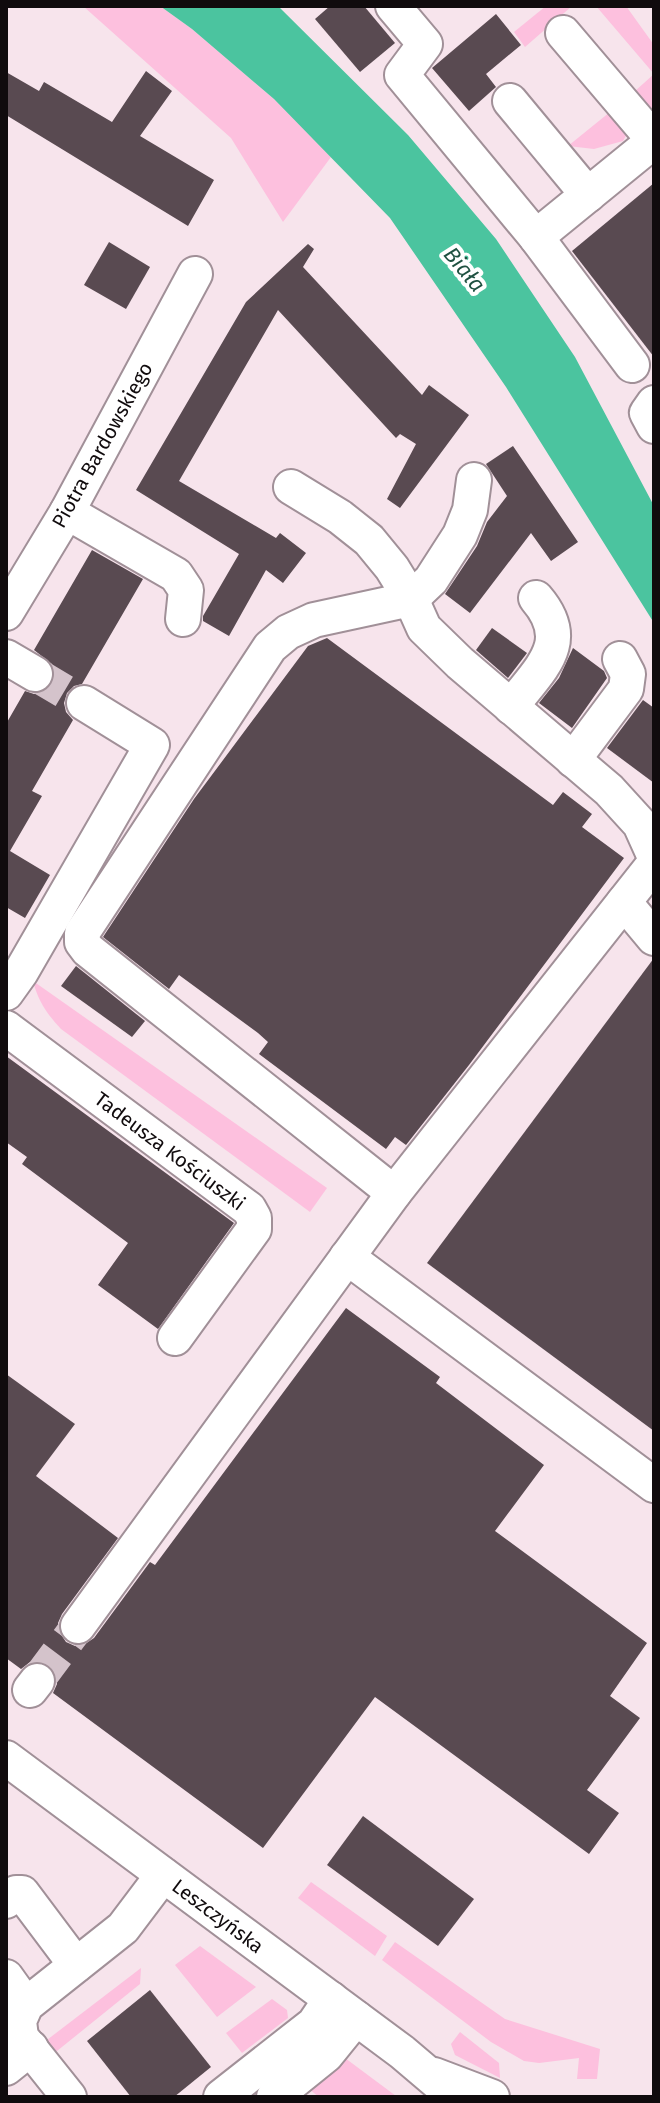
<svg xmlns="http://www.w3.org/2000/svg" width="660" height="2103" viewBox="0 0 660 2103" font-family="'Fira Sans',sans-serif">
<style>
.green{fill:#fdc0de}
.water{fill:#4bc49f}
.building{fill:#594a51}
.lines{fill:none;stroke-linecap:round;stroke-linejoin:round}
.minor-tunnel{stroke:#d4c3cb;stroke-width:34;stroke-dasharray:34 17;stroke-linecap:butt}
.minor-casing{stroke:#a19098;stroke-width:38}
.minor{stroke:#fff;stroke-width:34}
.labels{text-anchor:middle;stroke-width:8;stroke-linejoin:round;paint-order:stroke}
.street-label{font-size:20px;fill:#100b0d;stroke:#fff}
.water-label{font-size:22px;font-style:italic;fill:#1f5141;stroke:#fff}
</style>
<rect width="100%" height="100%" fill="#f7e4ec"/>
<g class="green">
<path d="M83,6H160L192,29L274,99L331,157L283,222L231,138Z"/>
<path d="M546,6H572L525,47L514,32Z"/>
<path d="M596,6H626L654,45V109L650,110L634,92L654,74Z"/>
<path d="M610,112L627,134L623,141L594,149L568,146Z"/>
<path d="M33,981L327,1188L310,1212L61,1029C47,1014 38,1001 33,981Z"/>
<path d="M311,1882L387,1936L375,1956L298,1898Z"/>
<path d="M395,1942L505,2019L600,2049L597,2079H577L579,2058L539,2063L524,2061L491,2042L382,1960Z"/>
<path d="M200,1946L256,1987L217,2017L175,1965Z"/>
<path d="M141,1968L140,1984L52,2055L43,2043Z"/>
<path d="M272,1999L287,2010L288,2018L242,2053L226,2033Z"/>
<path d="M460,2032L499,2063L500,2078L455,2055L451,2044Z"/>
<path d="M345,2058L349,2061L396,2096L319,2097L309,2089Z"/>
</g>
<path class="water" d="M160,6H278L408,135L496,239L575,357L654,506V623L506,387L390,218L274,99L192,29Z"/>
<g class="building">
<path d="M330,6H364L395,43L360,72L315,19Z"/>
<path d="M496,14L521,45L486,74L496,87L469,111L432,68Z"/>
<path d="M146,71L172,91L140,136L214,180L188,226L6,115V72L39,91L44,82L112,122Z"/>
<path d="M654,183V357L572,251Z"/>
<path d="M109,242L150,267L126,309L84,285Z"/>
<path d="M308,244L314,249L303,267L422,395L429,385L469,415L400,508L387,499L416,444L400,434L396,438L278,310L179,481L276,538L280,533L306,553L283,583L266,570L229,636L203,621V616L239,554L136,490L246,302Z"/>
<path d="M513,446L578,542L551,561L531,533L470,613L445,594L477,546L487,522L507,496L486,464Z"/>
<path d="M92,550L143,579L82,684L74,686L67,693L64,703L66,712L73,720L32,791L42,796L10,851L50,875L25,918L6,907V724L25,691L34,694L44,692L53,683L55,673L52,664L34,650Z"/>
<path d="M492,628L527,653L508,678L476,650Z"/>
<path d="M327,638L553,805L563,792L592,814L582,827L624,858L469,1065L406,1145L395,1137L386,1149L259,1054L268,1042L258,1033L179,975L169,989L103,937L194,799L308,646Z"/>
<path d="M573,648L604,671L607,678L572,728L539,703L559,678Z"/>
<path d="M643,700L654,708V783L607,748Z"/>
<path d="M654,958V1431L427,1263Z"/>
<path d="M76,966L145,1021L132,1037L61,986Z"/>
<path d="M6,1056L234,1223L158,1329L98,1285L128,1243L22,1164L27,1157L6,1142Z"/>
<path d="M346,1308L440,1377L436,1383L544,1465L495,1531L647,1643L610,1696L640,1718L587,1790L619,1813L589,1854L375,1697L263,1848L53,1693L57,1684L56,1674L49,1665L39,1661L30,1662L21,1669L6,1658V1374L75,1424L36,1476L118,1538L62,1614L58,1623L60,1633L66,1642L75,1646L85,1644L94,1638L150,1562L155,1565Z"/>
<path d="M363,1816L474,1899L438,1946L327,1865Z"/>
<path d="M150,1990L211,2067L174,2097H131L87,2041Z"/>
</g>
<g class="lines">
<g class="minor-tunnel">
<path d="M35,674L84,703"/>
<path d="M37,1681L78,1626"/>
</g>
<g class="minor-casing">
<g id="minor">
<path d="M393,6L425,44L402,75L536,237L632,365"/>
<path d="M563,33L654,140"/>
<path d="M510,101L588,195"/>
<path d="M536,237L654,141"/>
<path d="M654,403L647,413L654,426"/>
<path d="M291,487L340,517L369,540L392,568L411,599L424,628L460,663L609,790L640,824L654,855"/>
<path d="M67,512L176,575L186,590L183,619"/>
<path d="M6,613L67,512L195,274"/>
<path d="M6,657L35,674"/>
<path d="M511,707C539,669 575,643 536,598"/>
<path d="M573,760L626,689L628,674L620,659"/>
<path d="M624,902L654,938"/>
<path d="M6,993L21,972L152,745L84,703"/>
<path d="M6,1028L249,1209L254,1218V1229L175,1338"/>
<path d="M394,1193L88,950L82,942V933L270,647L288,632L314,620L411,599L431,580L460,535L470,510L474,480"/>
<path d="M347,1257L654,1485"/>
<path d="M78,1626L394,1193L654,864"/>
<path d="M30,1690L37,1681"/>
<path d="M6,1758L402,2052L455,2097"/>
<path d="M6,1901L16,1893H22L76,1965"/>
<path d="M6,1977L26,2005"/>
<path d="M6,2068L31,2048"/>
<path d="M434,2075L492,2097"/>
<path d="M69,2097L21,2037L19,2021L26,2005L123,1928L163,1875"/>
<path d="M221,2097L314,2024L331,1999"/>
<path d="M274,2097L326,2055L356,2018"/>
</g>
</g>
<use href="#minor" class="minor"/>
</g>
<g class="labels">
<g class="street-label">
<text transform="translate(102 445) rotate(-61)" y="7">Piotra Bardowskiego</text>
<text transform="translate(170 1151) rotate(37)" y="7">Tadeusza Kościuszki</text>
<text transform="translate(218 1916) rotate(37)" y="7">Leszczyńska</text>
</g>
<g class="water-label">
<text transform="translate(465 269) rotate(50)" y="8">Biała</text>
</g>
</g>
<rect width="660" height="2103" fill="none" stroke="#100b0d" stroke-width="16"/>
</svg>
